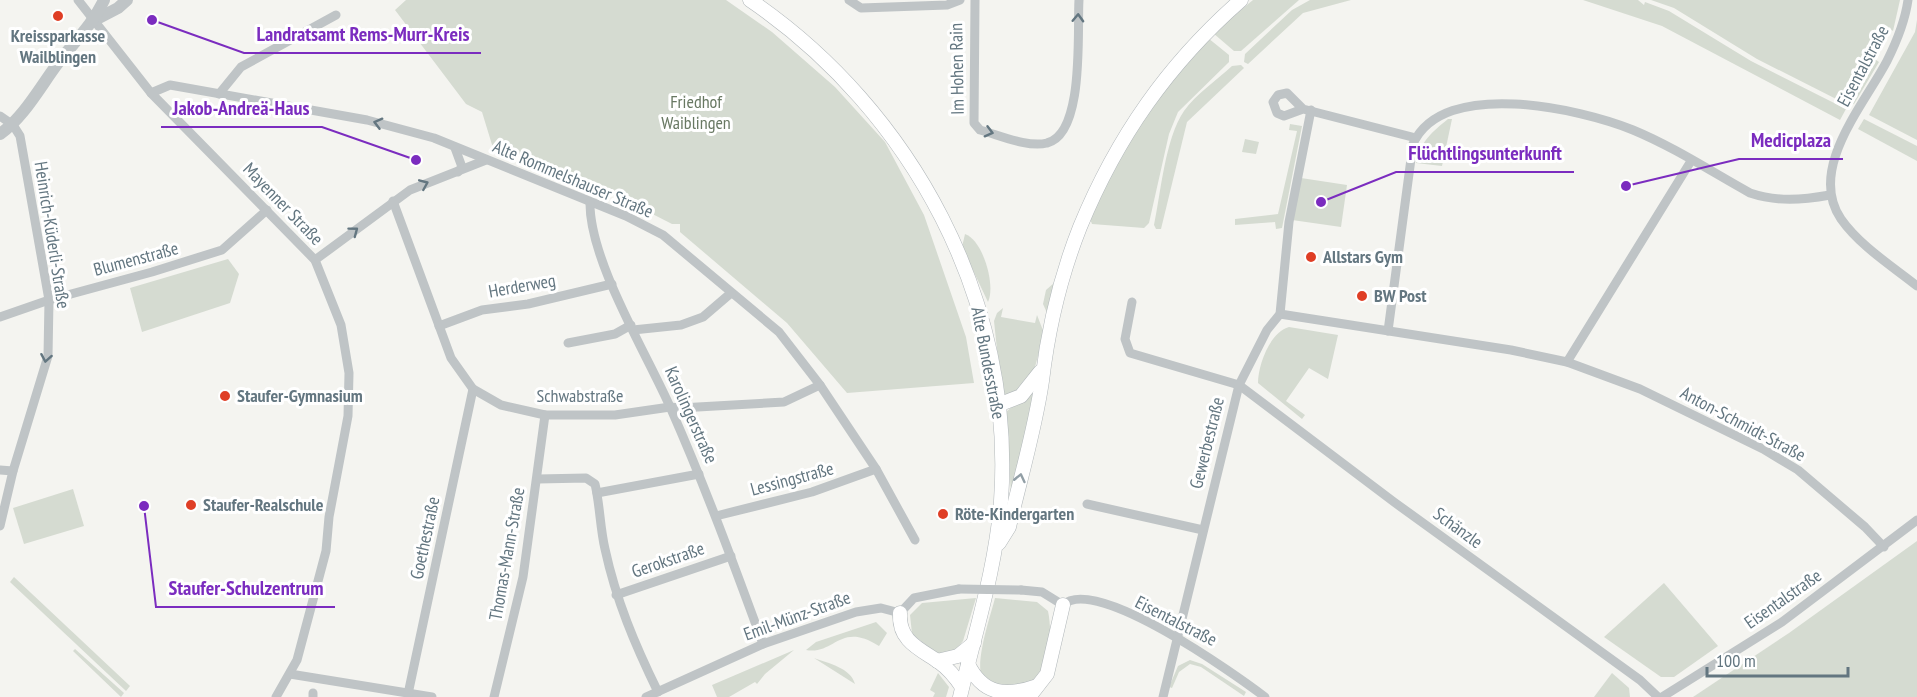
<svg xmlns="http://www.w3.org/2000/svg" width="1917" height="697" viewBox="0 0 1917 697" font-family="'PT Sans Narrow',sans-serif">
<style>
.green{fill:#d5dbd1}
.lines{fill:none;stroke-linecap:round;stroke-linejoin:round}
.secondary-casing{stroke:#b1b7ba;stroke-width:15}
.minor{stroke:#bfc4c6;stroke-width:9}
.tertiary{stroke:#bfc4c6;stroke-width:12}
.secondary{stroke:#fff;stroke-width:14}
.minor-bridge{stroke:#bfc4c6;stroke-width:9}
.oneway{stroke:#637680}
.oneway2{stroke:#929fa6}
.poi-dot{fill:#df3e25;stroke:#fff;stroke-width:2}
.labels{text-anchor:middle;stroke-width:6;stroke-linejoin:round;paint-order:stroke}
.poi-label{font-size:18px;font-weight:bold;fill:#637680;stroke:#fff;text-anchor:start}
.street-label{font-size:18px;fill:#637680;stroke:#fff}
.park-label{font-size:18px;fill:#687862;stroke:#fff}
.leader{fill:none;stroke:#7b2cbf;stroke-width:2}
.callout-dot{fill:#7b2cbf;stroke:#fff;stroke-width:2}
.callout-label{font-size:20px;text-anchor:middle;font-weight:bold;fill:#7b2cbf;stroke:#fff;stroke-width:6;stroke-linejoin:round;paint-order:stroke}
</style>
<rect width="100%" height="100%" fill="#f4f4f0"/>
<g class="green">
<path d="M406,0H726L772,32L835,87L885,142L924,215L966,337L974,383L847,393L787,323L680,232V224H672L629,202L493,148L482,112L466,104L395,10Z"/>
<path d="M1253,0H1299L1241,51H1234L1213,33Z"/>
<path d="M1310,0H1351L1303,13L1248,64L1244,62L1245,54L1292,10Z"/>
<path d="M1583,0H1638L1644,5L1645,2L1669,11L1751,61L1846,109L1840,120L1662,26Z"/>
<path d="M1651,0H1900L1893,31L1887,27L1877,42L1880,45L1873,58L1879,62L1854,104L1848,105L1757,59L1674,8Z"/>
<path d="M1917,20V140L1869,115L1915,32Z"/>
<path d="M1208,38L1229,55V62L1178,112L1169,134L1149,223L1144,228L1092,224L1090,219L1119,160L1159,96Z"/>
<path d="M1241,65L1244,68L1187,122L1161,229H1156L1154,225C1161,192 1165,139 1184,111C1196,94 1217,80 1232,66Z"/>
<path d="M1448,119H1452L1442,166L1416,163C1420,142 1432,132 1448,119Z"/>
<path d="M1864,119L1917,146V161L1858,129Z"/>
<path d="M1290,124L1302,126L1282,228L1276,229L1275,222L1235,225V219L1278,214L1297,131L1289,130Z"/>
<path d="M1245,139L1259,142L1256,154L1242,152Z"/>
<path d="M1301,178L1347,185L1341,227L1292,220Z"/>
<path d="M965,234C983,240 996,286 988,302L962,247Z"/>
<path d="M228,259L239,274L230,303L142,332L130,288Z"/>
<path d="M1054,283L1056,285L1048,315L1043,304L1046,290Z"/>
<path d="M1003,308L1001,317L1035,323L1037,315L1044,333L1034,371L1023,389L1002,397L994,321L997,313Z"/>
<path d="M1289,327L1338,335L1328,379L1309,368L1286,401L1305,415L1302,419L1258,383C1258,365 1270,332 1289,327Z"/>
<path d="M1040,382L1011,494L1006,412Z"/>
<path d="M73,489L84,526L24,544L13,508Z"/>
<path d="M1917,541V697H1693L1789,633Z"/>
<path d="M14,577L130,686L126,691L10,582Z"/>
<path d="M1664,583L1718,646L1674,677H1661L1604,637Z"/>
<path d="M976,598L963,641L954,652L938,654L912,634L910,615L922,603Z"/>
<path d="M995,598L1037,602L1048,611C1052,630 1051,661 1039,678C1034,684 1024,687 1018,691L982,679C975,660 990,618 995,598Z"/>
<path d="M876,622L887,633L879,646C840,621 835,655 806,650L816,642Z"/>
<path d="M75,649L124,693L121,697L73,651Z"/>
<path d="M794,650L765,674L757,684L755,682L729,697H717L712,685Z"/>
<path d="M814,658C828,663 851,668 855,684Z"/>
<path d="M1190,660L1202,664L1246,692L1244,696L1201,667L1190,664L1179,672L1172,688L1169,687L1178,666Z"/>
<path d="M938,673L949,687L946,697H933L935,693L930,690Z"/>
<path d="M1612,673L1629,688L1630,697H1594Z"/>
</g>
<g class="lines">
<g class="secondary-casing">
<g id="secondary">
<path d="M750,0C913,111 1015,303 1001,501C996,568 975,632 960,697"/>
<path d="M998,405L1021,396L1040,372"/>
<path d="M999,543L1009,527C1020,479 1035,430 1042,381C1048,330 1061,275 1080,227C1117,137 1168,64 1241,0"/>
<path d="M900,613C898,641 920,649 939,662C949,669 956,678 962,687"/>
<path d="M937,661L958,656L974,643"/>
<path d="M968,664C983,695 1006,697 1037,686"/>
<path d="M1029,697L1047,674L1063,605"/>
</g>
</g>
<g class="minor">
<path d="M78,0L151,93L315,260L341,325L349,373L348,416L329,517L326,551L297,660L276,697"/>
<path d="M849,0L861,8L947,5L960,0"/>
<path d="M975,0L974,123L980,130C999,135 1028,148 1047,143C1085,134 1077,30 1079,0"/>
<path d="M1908,0C1905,22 1897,41 1887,61C1864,105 1807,169 1841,219C1860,246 1892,266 1917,286"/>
<path d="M151,93L170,85L367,120L434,138L626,216L663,235L779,332L820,385L876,469L915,540"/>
<path d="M219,94L241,67L336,15"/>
<path d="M1303,109L1284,116L1277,113L1273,102L1278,95L1287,93L1303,109L1416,138"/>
<path d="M0,116L13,125L20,136L49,300L48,356L13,471L0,526"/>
<path d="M455,148L462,167L458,172"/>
<path d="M393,201L451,358L473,389L501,405L545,415H615L670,407L680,408L784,402L820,385"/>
<path d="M590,202C589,260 647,354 671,409C705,486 734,565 763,644"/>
<path d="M315,260L410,190L486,160"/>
<path d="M1132,302L1125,339L1130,353L1239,385L1394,502L1640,680L1658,697"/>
<path d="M1280,314L1511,350L1567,362L1640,389L1763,449L1798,470L1865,527L1884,547"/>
<path d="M0,317L49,300L152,272L222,250L267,210"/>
<path d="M439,326L482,310L528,304L612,284"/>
<path d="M633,330L681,325L703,317L731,293"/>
<path d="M1388,331L1413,144C1443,77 1581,109 1633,130C1674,147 1712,172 1750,193C1777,202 1802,200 1830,195"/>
<path d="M568,343L615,334L631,325"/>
<path d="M1567,362L1691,161"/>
<path d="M0,470L13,471"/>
<path d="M538,479L586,478L595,484C600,505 600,528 605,549C616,600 635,645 658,692"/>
<path d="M597,493L699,474"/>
<path d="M1087,504L1203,530"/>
<path d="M716,516L812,492L876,469"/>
<path d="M1021,590L1042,592L1063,605C1095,574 1236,675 1265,697"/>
<path d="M616,595L731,556"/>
<path d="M290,674L432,697"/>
<path d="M408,694L473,389"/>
<path d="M313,697V693"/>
<path d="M494,697L523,577L545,415"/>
<path d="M646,697L763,644L856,612L881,608L900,613L914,598L959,589"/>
<path d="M1163,697L1239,385L1267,330L1280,314L1289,222L1311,110"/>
<path d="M1662,697L1782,622L1917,520"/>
</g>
<g class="tertiary">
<path d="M95,20L118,8L127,0"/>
<path d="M0,134C24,117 40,87 58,63C74,42 93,24 104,0"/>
</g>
<use href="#secondary" class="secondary"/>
<path class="minor-bridge" d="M959,589L1021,590"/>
</g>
<defs><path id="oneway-chevron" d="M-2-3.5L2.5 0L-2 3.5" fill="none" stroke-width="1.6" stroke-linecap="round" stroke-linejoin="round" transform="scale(1.5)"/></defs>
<g class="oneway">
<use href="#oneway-chevron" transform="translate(1078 18) rotate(-88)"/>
<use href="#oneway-chevron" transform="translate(378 123) rotate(-165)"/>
<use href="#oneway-chevron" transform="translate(989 132) rotate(15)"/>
<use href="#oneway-chevron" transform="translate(424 184) rotate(-23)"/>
<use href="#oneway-chevron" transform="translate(354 231) rotate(-37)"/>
<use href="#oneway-chevron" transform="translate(46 358) rotate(100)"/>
</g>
<use class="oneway2" href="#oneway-chevron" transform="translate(1020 478) rotate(-77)"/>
<g class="poi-dot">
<circle cx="58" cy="16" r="6"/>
<circle cx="1311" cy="257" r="6"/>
<circle cx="1362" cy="296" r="6"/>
<circle cx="225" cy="396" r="6"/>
<circle cx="191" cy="505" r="6"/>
<circle cx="943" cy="514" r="6"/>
</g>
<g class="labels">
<g class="poi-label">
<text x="58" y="42" text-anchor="middle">Kreissparkasse<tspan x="58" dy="21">Wailblingen</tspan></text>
<text x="1323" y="263">Allstars Gym</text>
<text x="1374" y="302">BW Post</text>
<text x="237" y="402">Staufer-Gymnasium</text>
<text x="203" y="511">Staufer-Realschule</text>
<text x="955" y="520">Röte-Kindergarten</text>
</g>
<g class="street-label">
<text transform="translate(1863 66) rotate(-62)" y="6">Eisentalstraße</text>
<text transform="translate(957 69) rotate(-91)" y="6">Im Hohen Rain</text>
<text transform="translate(573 179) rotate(23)" y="6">Alte Rommelshauser Straße</text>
<text transform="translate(283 204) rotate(46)" y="6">Mayenner Straße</text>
<text transform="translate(52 235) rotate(81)" y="6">Heinrich-Küderli-Straße</text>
<text transform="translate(136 259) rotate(-15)" y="6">Blumenstraße</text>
<text transform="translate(522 286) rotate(-10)" y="6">Herderweg</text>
<text transform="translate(988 363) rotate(79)" y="6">Alte Bundesstraße</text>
<text x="580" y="402">Schwabstraße</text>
<text transform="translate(691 415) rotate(66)" y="6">Karolingerstraße</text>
<text transform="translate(1743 424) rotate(28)" y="6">Anton-Schmidt-Straße</text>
<text transform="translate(1207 443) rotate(-76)" y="6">Gewerbestraße</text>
<text transform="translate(792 479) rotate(-15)" y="6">Lessingstraße</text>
<text transform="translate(1458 528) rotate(36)" y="6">Schänzle</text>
<text transform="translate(425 538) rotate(-78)" y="6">Goethestraße</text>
<text transform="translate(507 554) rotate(-80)" y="6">Thomas-Mann-Straße</text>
<text transform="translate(668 560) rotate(-19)" y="6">Gerokstraße</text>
<text transform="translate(1783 599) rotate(-35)" y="6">Eisentalstraße</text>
<text transform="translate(797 616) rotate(-20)" y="6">Emil-Münz-Straße</text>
<text transform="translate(1176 621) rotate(27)" y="6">Eisentalstraße</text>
</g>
<g class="park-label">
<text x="696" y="108">Friedhof<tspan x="696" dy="21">Waiblingen</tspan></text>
</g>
</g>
<path class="leader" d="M152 20L244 53H481M416 160L322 127H161M1626 186L1739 159H1843M1321 202L1396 172H1574M144 506L156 607H335"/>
<g class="callout-dot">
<circle cx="152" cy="20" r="6"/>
<circle cx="416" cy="160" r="6"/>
<circle cx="1626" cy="186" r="6"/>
<circle cx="1321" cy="202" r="6"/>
<circle cx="144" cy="506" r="6"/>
</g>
<g class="callout-label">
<text x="363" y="41">Landratsamt Rems-Murr-Kreis</text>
<text x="241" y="115">Jakob-Andreä-Haus</text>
<text x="1791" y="147">Medicplaza</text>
<text x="1485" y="160">Flüchtlingsunterkunft</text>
<text x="246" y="595">Staufer-Schulzentrum</text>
</g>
<path d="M1707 667v9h141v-9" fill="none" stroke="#637680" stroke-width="3"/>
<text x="1716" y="667" font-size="18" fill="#637680" stroke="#ffffff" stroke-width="4.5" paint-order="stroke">100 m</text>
</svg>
